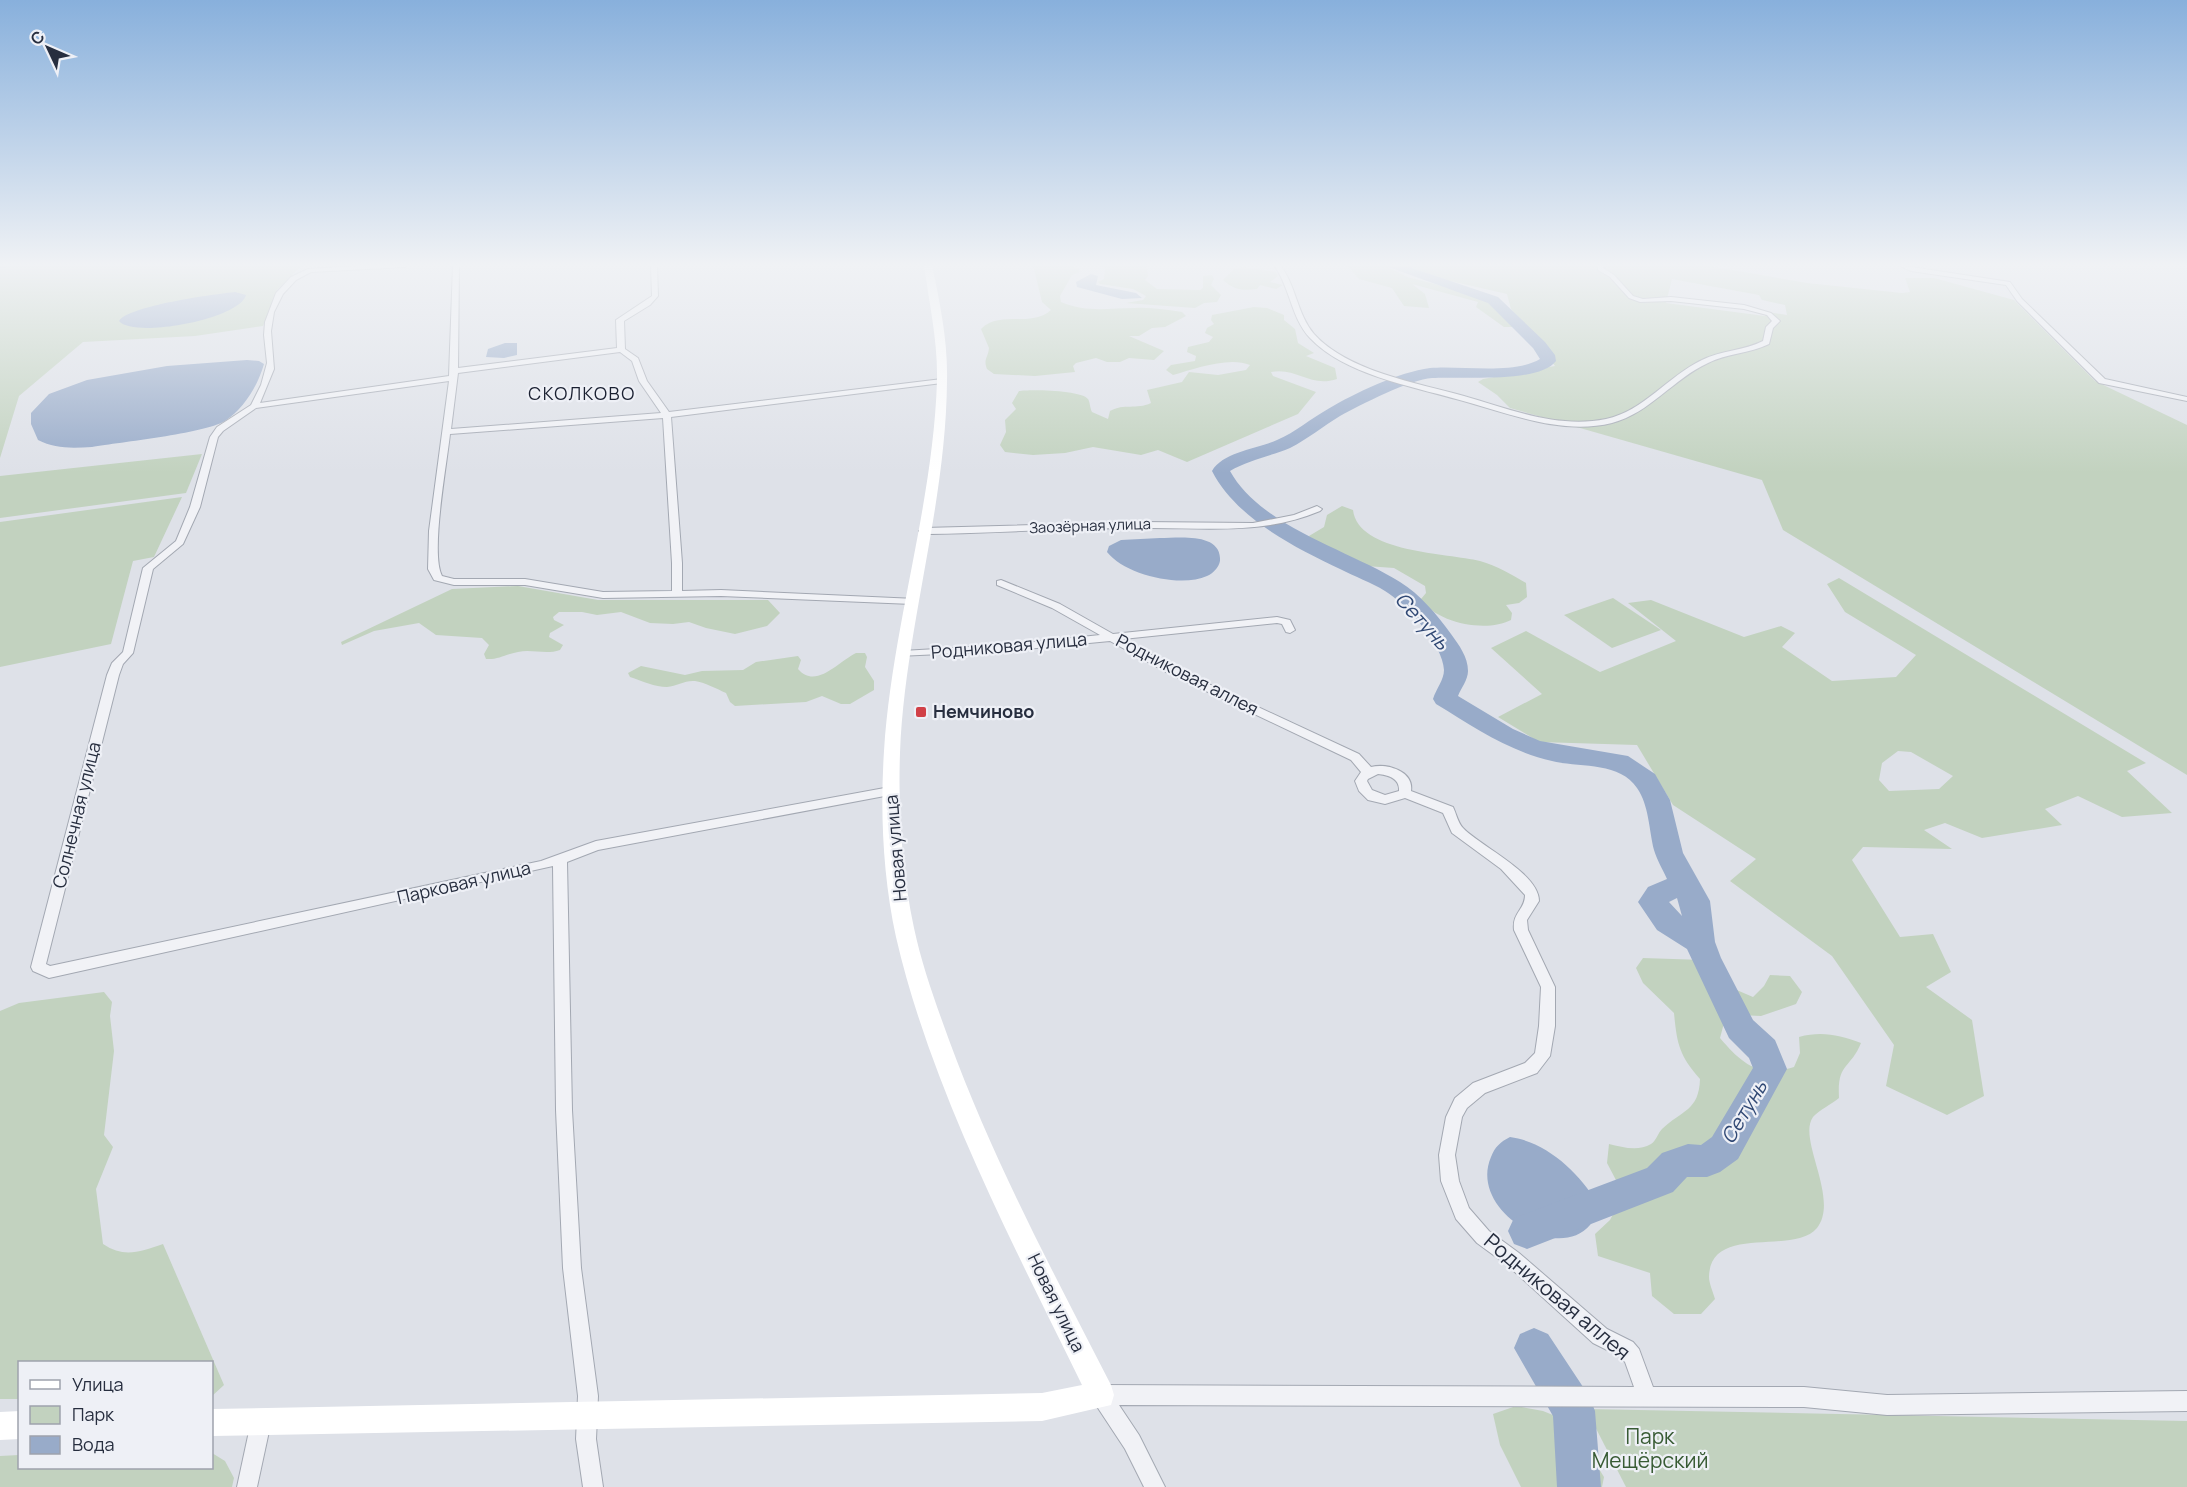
<svg xmlns="http://www.w3.org/2000/svg" width="2187" height="1487" viewBox="0 0 2187 1487" font-family="Manrope,sans-serif">
<style>
.green{fill:#c2d2bf;fill-rule:evenodd}
.water{fill:#98abc9}
.lines{fill:none;stroke-linecap:round;stroke-linejoin:round}
.stream{stroke:#98abc9;stroke-width:3}
.river{fill:#98abc9;fill-rule:evenodd}
.street-casing{stroke:#a3a8b2;stroke-width:2}
.street{fill:#f1f2f6;fill-rule:evenodd}
.secondary{fill:#fff;fill-rule:evenodd}
.poi-dot{fill:#d14047;stroke:#eef0f6;stroke-width:2}
.labels{text-anchor:middle;stroke-width:4.5;stroke-linejoin:round;paint-order:stroke}
.far-street-label{font-size:15px;fill:#272e3f;stroke:#eef0f6}
.far-quarter-label{font-size:18px;letter-spacing:1.5px;fill:#191f30;stroke:#eef0f6}
.street-label{font-size:18px;fill:#272e3f;stroke:#eef0f6}
.poi-label{font-size:18px;font-weight:bold;fill:#272e3f;stroke:#eef0f6;text-anchor:start}
.water-label{font-size:20px;font-style:italic;fill:#304874;stroke:#eef0f6}
.near-street-label{font-size:21px;fill:#272e3f;stroke:#eef0f6}
.near-park-label{font-size:21px;fill:#385b34;stroke:#eef0f6}
</style>
<rect width="100%" height="100%" fill="#dee1e8"/>
<g class="green">
<path d="M0,265H305L301,266L277,290L263,326L195,336L83,342L19,396L0,458Z"/>
<path d="M1033,265H1066L1078,268L1080,272L1072,275L1060,296L1061,302C1087,313 1108,308 1135,308C1151,307 1167,310 1182,312L1186,316L1165,327L1152,328L1139,336H1129L1164,351L1154,360L1129,358L1120,362H1107L1096,358L1076,363L1073,366L1075,372L1035,376L994,374L987,369C983,359 988,358 989,348L981,329C1000,310 1031,328 1051,310L1042,302Z"/>
<path d="M1094,265H1147L1148,276L1145,280L1157,289L1200,290L1203,288V276L1212,275L1214,279L1211,285L1221,295L1217,302L1204,303L1195,308L1126,303L1143,300L1146,296L1133,289L1100,284L1098,282L1104,279L1105,268Z"/>
<path d="M1347,265H1384L1407,277L1478,295L1503,312L1517,327H1504L1476,307L1478,302L1412,284L1425,294L1429,308L1404,306L1392,288L1359,279Z"/>
<path d="M1404,265H1703L1807,283L1902,293L1910,292L1905,278H1934L2014,300L2095,381L2187,425V775L1783,530L1762,480L1510,408L1497,395L1478,382L1483,379L1555,366L1511,309L1507,294L1446,280ZM1672,279L1759,295L1762,300L1785,305L1787,315L1768,312L1765,316L1666,303Z"/>
<path d="M1243,267L1276,272L1278,276L1270,282L1283,285L1276,289L1260,285L1257,289C1243,291 1234,290 1223,280L1234,269Z"/>
<path d="M1254,307L1267,308L1284,315V320L1295,329L1298,343L1314,353L1306,356L1335,368L1337,379C1310,388 1297,367 1271,372L1273,376L1316,392L1298,414L1187,462L1158,450L1141,455L1093,447L1065,453L1033,455L1005,452L1000,445L1006,432L1005,420L1016,409L1012,403L1019,391C1029,389 1082,390 1088,399C1090,402 1090,408 1092,412L1108,419L1110,411C1124,403 1136,410 1151,403L1147,390L1182,382L1189,372L1218,375L1246,370L1250,365C1229,356 1194,369 1173,375L1166,370L1171,365L1195,361L1196,356L1187,352L1188,347L1209,342L1213,337L1205,333L1207,328L1214,324L1211,320L1212,315Z"/>
<path d="M202,454L186,493L0,518V476Z"/>
<path d="M182,497L154,557L133,561L111,644L0,667V522Z"/>
<path d="M1342,506L1353,510C1358,553 1448,553 1480,561C1497,566 1511,574 1526,583L1527,597L1519,603L1506,605L1512,613L1511,620C1486,633 1436,623 1421,599L1426,593L1425,586L1394,568L1366,566L1312,542L1309,536L1324,527L1327,515Z"/>
<path d="M1839,578L2146,763L2127,771L2172,813L2122,817L2078,796L2045,809L2062,825L1982,838L1945,823L1924,830L1952,849L1863,847L1852,860L1900,937L1933,934L1951,972L1926,987L1972,1020L1984,1096L1947,1115L1886,1086L1894,1045L1832,956L1730,881L1756,859L1673,805L1637,745L1539,742L1498,717L1542,694L1491,648L1526,631L1600,672L1676,641L1628,603L1651,600L1744,637L1781,626L1795,633L1782,647L1832,681L1896,677L1916,655L1845,612L1827,584ZM1898,751L1911,752L1953,776L1939,789L1889,791L1879,780L1882,763Z"/>
<path d="M518,586L598,600H768L780,613L767,626L735,634L706,628L689,622L673,624L650,623L621,612L597,615L582,612H559L553,617L554,620L564,625L550,633L549,637L563,645L560,650C546,655 532,649 518,652C506,654 498,660 486,659L484,654L489,645L482,638L436,635L419,623L374,631L342,645L341,642L452,589Z"/>
<path d="M1613,598L1661,630L1612,648L1564,615Z"/>
<path d="M856,653H865L867,657L865,667L874,681V690L850,704H841L822,696L806,702L735,706L730,702L726,693C717,689 704,682 695,681C685,680 677,686 667,687C655,687 642,681 630,677L628,673L641,666L685,675L702,671L743,670L756,662L798,656L801,660L798,669C816,690 839,661 856,653Z"/>
<path d="M1643,958L1703,960L1732,988L1753,997L1764,986L1770,975L1790,976L1802,992L1796,1004L1761,1016L1740,1015L1724,1023L1720,1038C1742,1064 1759,1078 1794,1067L1800,1053L1799,1037C1822,1031 1839,1035 1861,1043C1850,1070 1837,1062 1839,1098C1832,1104 1819,1110 1813,1117C1797,1139 1840,1199 1817,1228C1794,1256 1710,1223 1709,1277C1709,1283 1713,1292 1715,1299L1701,1314H1674L1652,1296L1650,1273L1598,1256L1595,1234L1610,1220L1619,1203L1617,1182L1607,1163L1609,1144C1622,1147 1638,1152 1651,1144C1656,1141 1658,1133 1662,1129C1682,1110 1699,1111 1700,1079C1679,1055 1677,1044 1674,1013L1643,983L1636,968Z"/>
<path d="M104,992L112,1002L110,1016L114,1051L104,1135L113,1147L96,1189L103,1244C124,1258 139,1252 163,1244L224,1385L212,1396V1362H20L19,1399H0V1011L19,1003Z"/>
<path d="M1516,1406L1543,1411L1570,1422L1604,1477L1602,1487H1521L1500,1445L1493,1414Z"/>
<path d="M1586,1409L2187,1421V1487H1626Z"/>
<path d="M212,1453L225,1461L234,1478L232,1487H0V1456L19,1455L20,1468H212Z"/>
</g>
<g class="water">
<path d="M1091,274L1098,276L1096,285L1136,293L1142,298L1122,299L1077,287L1076,282Z"/>
<path d="M235,292L246,295C240,319 134,339 119,321C127,306 215,294 235,292Z"/>
<path d="M505,343H517V355L504,358L486,357L488,349Z"/>
<path d="M247,360L259,361L264,364C258,385 244,409 225,421C202,434 121,442 92,447C72,448 55,449 38,440L31,424V413L49,394L87,380L167,366Z"/>
<path d="M1160,538C1177,538 1219,532 1220,558C1221,565 1214,573 1207,576C1181,588 1125,575 1107,552L1109,546L1121,540Z"/>
<path d="M1510,1137C1546,1142 1579,1172 1597,1203C1596,1209 1594,1220 1590,1225C1557,1264 1468,1210 1491,1157C1495,1147 1500,1142 1510,1137Z"/>
</g>
<g class="lines">
<path class="stream" d="M0,267L10,265"/>
<g class="river">
<path d="M1383,265H1403L1498,297L1545,342L1555,355L1556,361C1539,384 1459,376 1432,378C1411,379 1360,405 1340,416C1323,426 1308,439 1290,448C1271,456 1248,460 1230,471C1261,527 1349,550 1400,582C1420,594 1437,615 1451,634C1459,645 1468,657 1468,671C1468,680 1461,688 1458,696L1513,729L1540,741L1628,756L1655,774L1670,800L1683,853L1710,901L1715,942L1721,958L1753,1020L1775,1040L1787,1069L1738,1159L1720,1172L1707,1177H1687L1673,1192L1527,1249L1514,1244L1508,1231L1514,1218L1647,1168L1662,1153L1688,1144L1701,1145L1712,1137L1753,1068L1749,1058L1729,1038L1687,949L1657,930L1638,902L1648,887L1667,879C1663,870 1657,860 1654,850C1649,830 1649,805 1637,788C1619,761 1579,768 1552,761C1508,751 1474,727 1436,704L1433,699C1436,689 1444,680 1444,670C1443,644 1406,604 1385,591C1371,582 1355,577 1340,569C1294,547 1236,518 1212,471C1223,452 1257,449 1277,440C1296,432 1310,419 1328,409C1355,393 1399,372 1430,368C1459,365 1514,375 1540,359L1533,348L1488,303ZM1677,898L1682,916L1669,902Z"/>
<path d="M1534,1328L1548,1334L1589,1396L1595,1411L1601,1487H1557L1553,1416L1514,1348L1520,1334Z"/>
</g>
<g class="street-casing">
<g id="street">
<path d="M374,265H408L405,267L311,272L296,280L283,294L274,312L271,331L274,369L260,403L449,376L453,265H459L458,368L617,348L616,320L652,296L651,265H657L658,296L650,305L624,321L625,349L638,358L647,381L669,412L942,379L946,381L942,383L671,417L682,563V591L721,590L916,599L917,601L912,604L721,596L603,598L525,585H454L434,580L428,569L429,531L449,381L256,408L223,431L218,437L200,507L183,544L153,569L133,653L123,664L119,675L46,964L50,966L541,861L596,841L890,787L896,791L890,795L598,850L567,862L572,1110L581,1268L598,1396L596,1439L603,1487H583L576,1439L578,1396L563,1268L556,1110L553,866L49,978L33,971L31,967L107,675L112,663L123,652L143,568L176,541L190,507L210,437L217,427L251,405L261,385L267,363L264,335L265,322L276,293L291,277L308,269ZM620,352L632,361L639,381L661,413L451,429L458,373ZM663,418L672,563V591L603,592L525,579H454L442,576C430,554 447,463 450,434Z"/>
<path d="M1274,265H1280C1296,285 1297,314 1314,334C1347,371 1417,383 1464,396C1509,409 1558,429 1606,419C1644,411 1668,376 1702,360C1721,350 1744,351 1763,341L1766,327L1772,321L1767,315L1744,309L1671,301L1640,302L1629,298L1610,277L1598,270V265H1604L1603,268L1614,275L1633,296L1643,299L1671,297L1744,305L1771,313L1780,321L1773,328L1769,344C1749,354 1727,353 1708,363C1673,379 1650,413 1612,423C1560,436 1505,412 1456,399C1410,386 1344,374 1310,338C1291,318 1290,287 1274,265Z"/>
<path d="M1898,265L2010,282L2022,299L2105,379L2187,397V401L2099,383L2017,301L2006,285L1911,271Z"/>
<path d="M1317,506L1322,509L1320,511C1260,536 1203,527 1140,528C1068,528 996,533 924,534L919,531L924,528L1140,522L1253,523L1294,515Z"/>
<path d="M1001,580L1060,604L1113,634L1277,617L1290,620L1295,630L1290,633L1286,632L1282,624L1277,623L1123,639L1172,667L1359,754L1371,767C1387,763 1414,771 1411,791L1453,807C1456,813 1458,823 1463,828C1480,846 1539,873 1539,901L1527,920L1528,930L1555,987V1026L1550,1056L1537,1073L1485,1093L1467,1108L1462,1117L1455,1155L1459,1181L1469,1208L1489,1231L1519,1253L1607,1329L1633,1342L1639,1349L1653,1387H1804L1887,1395L2187,1391V1411L1887,1415L1804,1407L1119,1405L1139,1435L1165,1487H1144L1125,1449L1094,1402L1091,1395L1094,1388L1101,1385L1634,1387L1625,1362L1619,1356L1593,1343L1507,1265L1477,1243L1456,1219L1441,1181L1439,1155L1446,1117L1455,1098L1473,1083L1525,1063L1535,1053L1539,1026L1541,987L1514,930C1512,912 1525,910 1525,895L1501,869L1452,833L1443,813L1405,798L1385,804L1368,800L1359,791L1355,781L1361,772L1351,760L1164,671L1110,641L1006,651L898,656L897,654L898,652L902,651L1006,645L1100,635L1052,608L997,585V581ZM1378,774C1388,775 1400,778 1399,791L1385,795L1372,790L1367,781L1368,779Z"/>
<path d="M261,1412L268,1415L271,1422L257,1487H237L251,1422L254,1415Z"/>
</g>
</g>
<use href="#street" class="street"/>
<g class="secondary">
<path d="M924,265H932C940,303 948,342 947,381C946,507 905,628 900,753C898,812 902,871 914,928C922,966 936,1004 949,1040C993,1160 1053,1272 1111,1385L1114,1395L1111,1405L1042,1421L212,1436V1409L1042,1393L1082,1385C1014,1246 931,1089 896,937C883,877 880,813 884,751C892,626 933,506 937,381C938,341 929,303 924,265Z"/>
<path d="M20,1411V1439L0,1440V1412Z"/>
</g>
</g>
<linearGradient id="sky" x2="0" y2="1"><stop stop-color="#88b0dc"/><stop offset="0.56" stop-color="#f0f2f5"/><stop offset="1" stop-color="#f0f2f5" stop-opacity="0"/></linearGradient>
<rect width="2187" height="473" fill="url(#sky)"/>
<rect class="poi-dot" x="915" y="706" width="12" height="12" rx="3"/>
<g class="labels">
<g class="far-street-label">
<text transform="translate(1090 526) rotate(-2)" y="5">Заозёрная улица</text>
</g>
<g class="far-quarter-label">
<text x="582" y="400">СКОЛКОВО</text>
</g>
<g class="street-label">
<text transform="translate(1009 646) rotate(-5)" y="6">Родниковая улица</text>
<text transform="translate(1187 675) rotate(27)" y="6">Родниковая аллея</text>
<text transform="translate(77 815) rotate(-76)" y="6">Солнечная улица</text>
<text transform="translate(896 848) rotate(-95)" y="6">Новая улица</text>
<text transform="translate(464 883) rotate(-13)" y="6">Парковая улица</text>
<text transform="translate(1056 1303) rotate(64)" y="6">Новая улица</text>
</g>
<g class="poi-label">
<text x="933" y="718">Немчиново</text>
</g>
<g class="water-label">
<text transform="translate(1422 621) rotate(48)" y="7">Сетунь</text>
<text transform="translate(1744 1112) rotate(-59)" y="7">Сетунь</text>
</g>
<g class="near-street-label">
<text transform="translate(1557 1297) rotate(40)" y="7">Родниковая аллея</text>
</g>
<g class="near-park-label">
<text x="1650" y="1444">Парк<tspan x="1650" dy="24">Мещёрский</tspan></text>
</g>
</g>
<rect x="18" y="1361" width="195" height="108" fill="#eef0f6" stroke="#9ea2ad" stroke-width="1.5"/>
<rect x="30" y="1380" width="30" height="9" fill="#ffffff" stroke="#9ea2ad" stroke-width="1.5"/>
<text x="72" y="1391" font-size="18" fill="#272e3f">Улица</text>
<rect x="30" y="1406" width="30" height="18" fill="#c2d2bf" stroke="#9ea2ad" stroke-width="1.5"/>
<text x="72" y="1421" font-size="18" fill="#272e3f">Парк</text>
<rect x="30" y="1436" width="30" height="18" fill="#98abc9" stroke="#9ea2ad" stroke-width="1.5"/>
<text x="72" y="1451" font-size="18" fill="#272e3f">Вода</text>
<g transform="translate(48 48) rotate(314)" stroke="#eef0f6" stroke-width="4.5" paint-order="stroke">
<path d="M0-4.5L10 22L0 15L-10 22Z" fill="#272e3f"/>
<text y="-9" font-size="16" font-weight="bold" text-anchor="middle" fill="#272e3f">С</text>
</g>
</svg>
